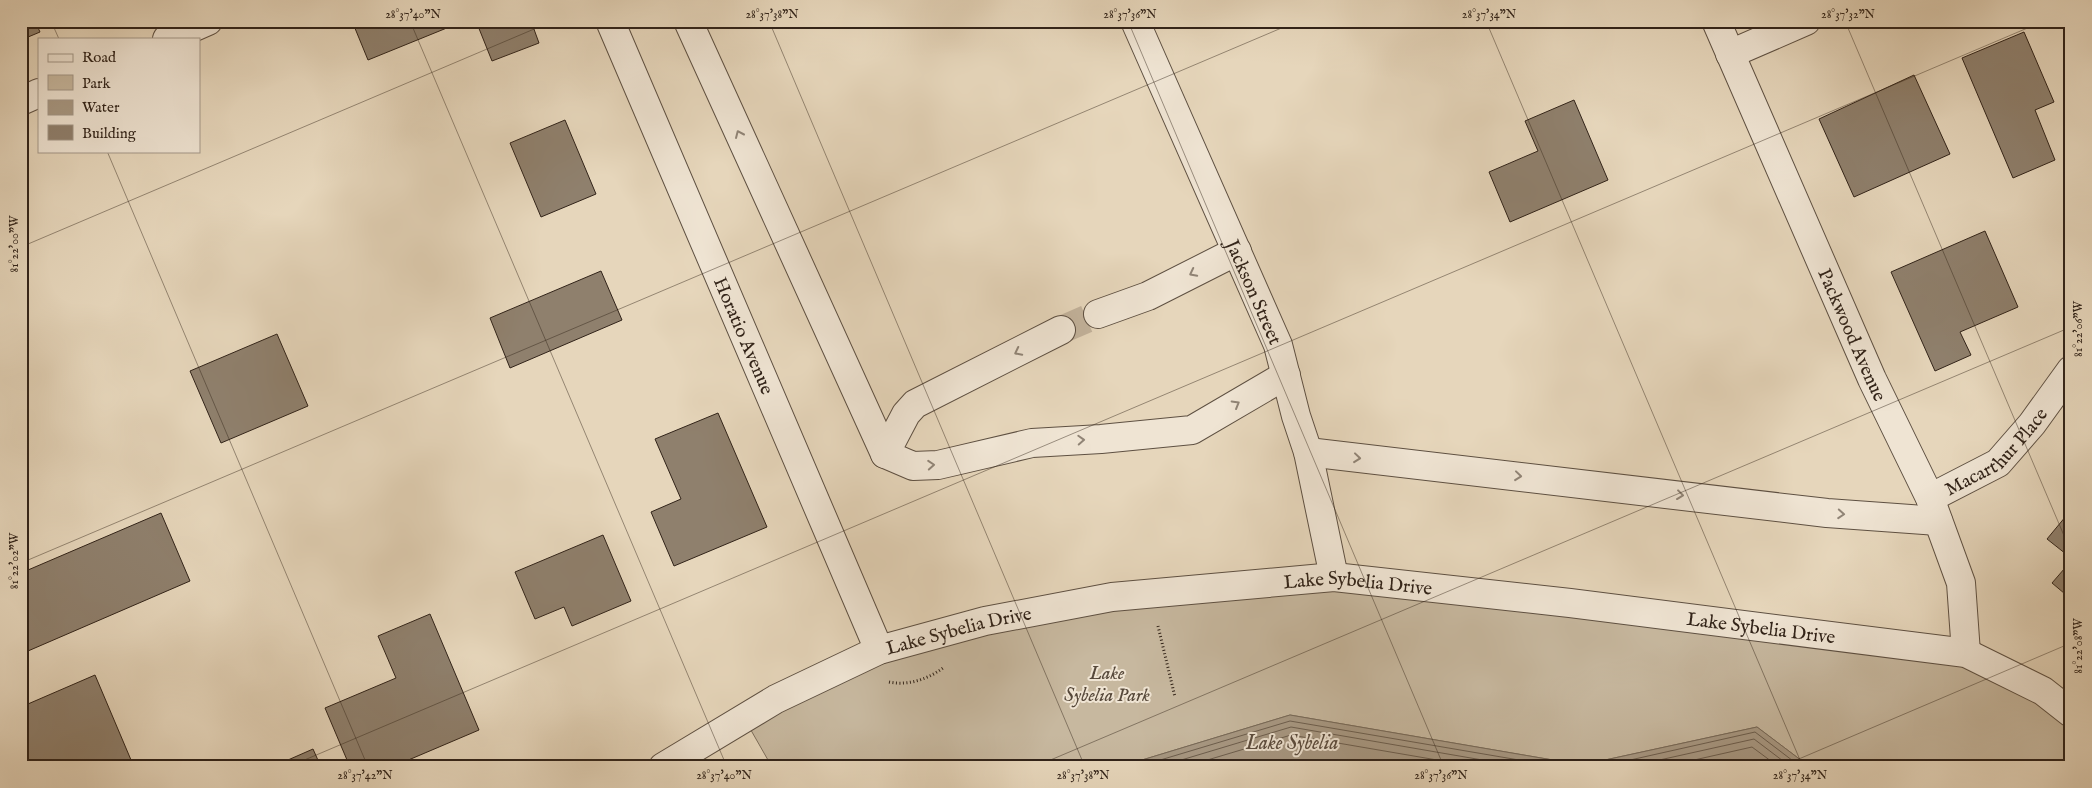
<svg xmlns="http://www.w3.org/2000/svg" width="2092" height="788" viewBox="0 0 2092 788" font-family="'IM FELL English',serif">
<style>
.green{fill:#c7b89f;stroke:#7c6e5c}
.water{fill:#a89984;stroke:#786a59}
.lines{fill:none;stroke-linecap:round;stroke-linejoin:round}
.shore{stroke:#6c5e4e;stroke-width:1}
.building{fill:#8f806d;stroke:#312319}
.minor-tunnel{stroke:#c2b29b;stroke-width:28;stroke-dasharray:28 14;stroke-linecap:butt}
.minor-casing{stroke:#5e5042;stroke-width:30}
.path{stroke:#312319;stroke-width:3;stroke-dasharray:1 2.5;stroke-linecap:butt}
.minor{stroke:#efe4d3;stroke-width:28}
.oneway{stroke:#908476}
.ticks{fill:none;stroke:#312319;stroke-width:1;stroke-opacity:0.45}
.labels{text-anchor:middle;stroke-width:4;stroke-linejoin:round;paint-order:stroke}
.street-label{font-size:19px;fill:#312319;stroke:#efe4d3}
.park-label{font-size:19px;font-style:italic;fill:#56483a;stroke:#efe4d3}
.water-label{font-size:20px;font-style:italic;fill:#5b4c3e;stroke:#efe4d3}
.neatline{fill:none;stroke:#312319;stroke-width:2}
.ticks-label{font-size:12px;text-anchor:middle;fill:#312319}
</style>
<rect width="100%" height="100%" fill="#e6d6bb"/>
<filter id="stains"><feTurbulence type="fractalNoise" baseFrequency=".004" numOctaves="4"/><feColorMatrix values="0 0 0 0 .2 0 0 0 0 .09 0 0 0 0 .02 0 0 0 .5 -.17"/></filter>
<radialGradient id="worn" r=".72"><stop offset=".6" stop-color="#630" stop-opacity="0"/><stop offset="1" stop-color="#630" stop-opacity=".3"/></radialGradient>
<path class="green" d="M1334,577L1966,653L2071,720V767H1810L1757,727L1582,765L1290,715L1119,767H772L744,718L985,621Z"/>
<path class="water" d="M1290,715L1582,765L1757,727L1810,767H1119Z"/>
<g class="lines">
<g class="shore">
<path d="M1137,767L1290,721L1560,767"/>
<path d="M1158,767L1291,727L1523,767"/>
<path d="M1184,767L1291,735L1478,767"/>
<path d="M1599,767L1755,732L1801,767"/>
<path d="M1628,767L1754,739L1791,767"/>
<path d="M1663,767L1752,747L1779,767"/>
</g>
</g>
<g class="building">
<path d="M21,21H35L40,32L21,40Z"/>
<path d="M352,21H464L368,60Z"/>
<path d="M476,21H531L539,43L492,61Z"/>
<path d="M2024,32L2054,102L2035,110L2055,160L2013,178L1962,58Z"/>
<path d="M1914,75L1950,154L1854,197L1819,119Z"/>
<path d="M1574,100L1608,180L1510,222L1489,172L1538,151L1525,121Z"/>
<path d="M565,120L596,194L541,217L510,143Z"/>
<path d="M1985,231L2018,307L1960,332L1971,355L1935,371L1891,272Z"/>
<path d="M601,271L622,320L510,368L490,318Z"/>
<path d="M277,334L308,406L221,443L190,371Z"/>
<path d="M718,413L767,527L674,566L651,512L681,499L655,439Z"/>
<path d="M2071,510V558L2047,539Z"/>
<path d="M161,513L190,581L21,654V573Z"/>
<path d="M603,535L631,601L572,626L564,607L535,619L515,572Z"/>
<path d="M2071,561V599L2052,583Z"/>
<path d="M430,614L479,730L392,767H350L325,708L396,678L378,636Z"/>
<path d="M95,675L134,767H23L21,762V707Z"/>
<path d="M313,749L321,767H272Z"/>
</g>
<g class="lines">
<path class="minor-tunnel" d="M1061,330L1098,314"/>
<g class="minor-casing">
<g id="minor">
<path id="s1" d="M610,21L879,650"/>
<path d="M688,21L885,454L913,466L938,465L1032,443L1101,439L1192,430L1286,375"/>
<path id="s2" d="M1135,21L1278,345L1296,416L1308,452L1334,577"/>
<path id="s3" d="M1716,21L1872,379L1930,498L1961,583L1966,653"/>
<path d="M167,39L208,21"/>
<path d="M1730,54L1806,21"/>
<path d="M21,101L39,93"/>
<path d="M1098,314L1148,296L1237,251"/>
<path d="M1308,452L1827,513L1938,521"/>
<path d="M885,454L906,414L915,404L1061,330"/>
<path id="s4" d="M1930,498L1998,463L2032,424L2071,370"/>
<path id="s5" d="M663,767L776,699L879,650L985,621L1112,597L1334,577L1570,603L1966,653L2043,691L2071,713"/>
</g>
</g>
<g class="path">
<path d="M1158,626L1175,697"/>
<path d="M889,682C908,686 928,679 943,668"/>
</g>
<use href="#minor" class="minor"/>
</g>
<defs><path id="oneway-chevron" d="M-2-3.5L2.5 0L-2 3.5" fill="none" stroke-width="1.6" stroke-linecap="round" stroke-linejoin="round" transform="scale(1.25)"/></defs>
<g class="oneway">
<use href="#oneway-chevron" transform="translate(739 134) rotate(-114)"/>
<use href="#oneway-chevron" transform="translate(1193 273) rotate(153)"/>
<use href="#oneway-chevron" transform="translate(1018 352) rotate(153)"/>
<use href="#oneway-chevron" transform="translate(1236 404) rotate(-30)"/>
<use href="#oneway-chevron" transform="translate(1081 440) rotate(-3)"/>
<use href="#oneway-chevron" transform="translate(1357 458) rotate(6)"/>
<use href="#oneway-chevron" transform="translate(931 465) rotate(-4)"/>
<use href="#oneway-chevron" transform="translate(1518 476) rotate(6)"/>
<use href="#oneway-chevron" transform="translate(1680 495) rotate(7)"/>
<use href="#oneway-chevron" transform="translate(1841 514) rotate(4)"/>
</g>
<path class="ticks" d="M51,21L59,39M410,21L727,767M769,21L1085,767M1128,21L1444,767M1486,21L1803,767M1845,21L2071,552M107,151L368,767M21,247L553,21M21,563L1298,21M288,767L2044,21M1034,767L2071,327M1780,767L2071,643"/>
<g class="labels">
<g class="street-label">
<text dy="7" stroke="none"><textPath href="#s2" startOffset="296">Jackson Street</textPath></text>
<text dy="7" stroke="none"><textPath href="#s3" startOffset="342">Packwood Avenue</textPath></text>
<text dy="7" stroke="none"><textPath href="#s1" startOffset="342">Horatio Avenue</textPath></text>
<text dy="7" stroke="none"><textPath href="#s4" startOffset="82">Macarthur Place</textPath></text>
<text dy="7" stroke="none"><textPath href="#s5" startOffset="732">Lake Sybelia Drive</textPath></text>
<text dy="7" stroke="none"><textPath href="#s5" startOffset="1138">Lake Sybelia Drive</textPath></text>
<text dy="7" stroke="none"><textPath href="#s5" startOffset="328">Lake Sybelia Drive</textPath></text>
</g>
<g class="park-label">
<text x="1107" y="679">Lake<tspan x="1107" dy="22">Sybelia Park</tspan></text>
</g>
<g class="water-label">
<text x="1292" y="749">Lake Sybelia</text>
</g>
</g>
<rect width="2092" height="788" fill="none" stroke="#e6d6bb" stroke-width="55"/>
<rect x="38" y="38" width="162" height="115" fill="#efe4d3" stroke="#a39789"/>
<rect x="48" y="54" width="25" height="8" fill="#efe4d3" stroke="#a39789"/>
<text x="82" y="62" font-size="15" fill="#312319">Road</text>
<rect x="48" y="75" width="25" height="15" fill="#c7b89f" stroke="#a39789"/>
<text x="82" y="88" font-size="15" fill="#312319">Park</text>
<rect x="48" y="100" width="25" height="15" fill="#a89984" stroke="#a39789"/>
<text x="82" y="112" font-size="15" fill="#312319">Water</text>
<rect x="48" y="125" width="25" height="15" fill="#8f806d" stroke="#a39789"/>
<text x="82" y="138" font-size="15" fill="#312319">Building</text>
<rect x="28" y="28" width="2036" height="732" class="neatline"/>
<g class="ticks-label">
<text x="413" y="18">28°37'40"N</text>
<text x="772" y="18">28°37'38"N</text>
<text x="1130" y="18">28°37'36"N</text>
<text x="1489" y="18">28°37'34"N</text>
<text x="1848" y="18">28°37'32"N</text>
<text transform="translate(14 244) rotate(-90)" y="4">81°22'00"W</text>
<text transform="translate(2078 329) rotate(-90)" y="4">81°22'06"W</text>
<text transform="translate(14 561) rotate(-90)" y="4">81°22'02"W</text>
<text transform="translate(2078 646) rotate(-90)" y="4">81°22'08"W</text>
<text x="365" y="779">28°37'42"N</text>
<text x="724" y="779">28°37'40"N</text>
<text x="1083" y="779">28°37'38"N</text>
<text x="1441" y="779">28°37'36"N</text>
<text x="1800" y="779">28°37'34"N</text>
</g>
<rect width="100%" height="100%" filter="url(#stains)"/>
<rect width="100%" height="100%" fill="url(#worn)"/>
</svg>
